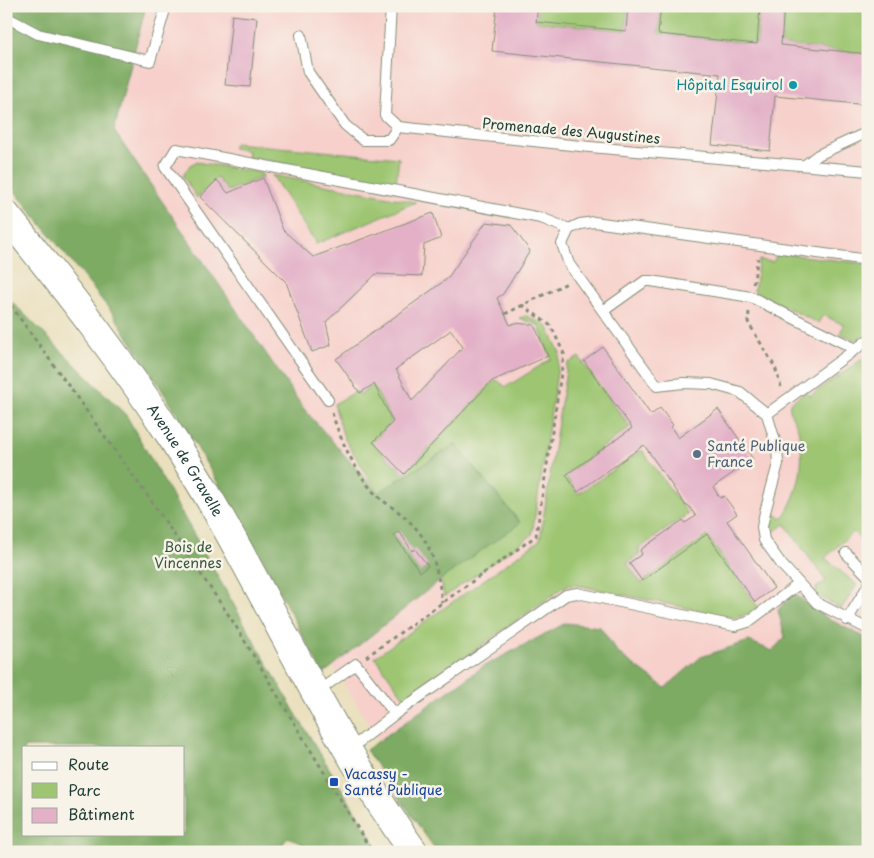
<svg xmlns="http://www.w3.org/2000/svg" width="874" height="858" viewBox="0 0 874 858" font-family="'Playpen Sans',sans-serif">
<style>
.built{fill:#f7d0cb}
.green{fill:#9ec672;stroke:#5e8253}
.forest{fill:#7eab64;stroke:#4e744c;fill-rule:evenodd}
.building{fill:#e3b0c7;fill-rule:evenodd}
.lines{fill:none;stroke-linecap:round;stroke-linejoin:round}
.lane-casing{stroke:#848e78;stroke-width:12}
.secondary-casing{stroke:#848e78;stroke-width:30}
.path{stroke:#848e78;stroke-width:3;stroke-dasharray:4 4;stroke-linecap:butt}
.lane{stroke:#fff;stroke-width:10}
.secondary{stroke:#fff;stroke-width:28}
.culture-dot{fill:#0f9aa8;stroke:#f7f3e8;stroke-width:2}
.service-dot{fill:#5c6f8a;stroke:#f7f3e8;stroke-width:2}
.transit-dot{fill:#1a4fb4;stroke:#f7f3e8;stroke-width:2}
.labels{text-anchor:middle;stroke-width:5;stroke-linejoin:round;paint-order:stroke}
.culture-label{font-size:14px;fill:#0d838f;stroke:#f7f3e8;text-anchor:end}
.street-label{font-size:14px;fill:#1f3d34;stroke:#f7f3e8}
.service-label{font-size:14px;fill:#4e5e75;stroke:#f7f3e8;text-anchor:start}
.park-label{font-size:14px;fill:#385840;stroke:#f7f3e8}
.transit-label{font-size:14px;fill:#164399;stroke:#f7f3e8;text-anchor:start}
</style>
<rect width="100%" height="100%" fill="#f7f3e8"/>
<filter id="ink" filterUnits="userSpaceOnUse"><feTurbulence type="fractalNoise" baseFrequency=".02" numOctaves="2"/><feDisplacementMap in="SourceGraphic" scale="10" xChannelSelector="R" yChannelSelector="G"/><feConvolveMatrix kernelMatrix="1 2 1 2 8 2 1 2 1" color-interpolation-filters="sRGB"/></filter>
<filter id="wash" filterUnits="userSpaceOnUse"><feTurbulence type="fractalNoise" baseFrequency=".0096" numOctaves="4" result="noise"/><feDisplacementMap in="SourceGraphic" scale="20" xChannelSelector="R" yChannelSelector="G"/><feGaussianBlur stdDeviation="1.12" result="paint"/><feColorMatrix in="noise" values="0 0 0 0 0 0 0 0 0 0 0 0 0 0 0 0 0 1.4 0 .05"/><feComposite in="paint" operator="in"/></filter>
<g filter="url(#wash)">
<rect width="100%" height="100%" fill="#eae0bd"/>
<path class="built" d="M146,6H868V852L491,676L379,741L333,666L114,131Z"/>
<g class="green">
<path d="M538,6H628L626,31L536,22Z"/>
<path d="M661,6H760L757,44L658,34Z"/>
<path d="M784,6H868V54L781,45Z"/>
<path d="M234,143L399,158L396,183L247,157L248,151L233,148Z"/>
<path d="M196,162L261,173L263,177L228,191L217,178L197,198L183,176L190,165Z"/>
<path d="M272,175L416,202L316,244Z"/>
<path d="M778,253L868,264V335L855,340L840,333L844,325L823,315L818,323L754,291L759,260L773,262Z"/>
<path d="M527,316L547,326L560,353L532,535L444,597L441,579L520,522L455,444L378,493L344,438L334,404L357,391L360,395L373,385L392,421L372,443L404,474L493,382L497,380L506,387L551,359L538,325L519,318Z"/>
<path d="M868,355V547L853,532L825,558L857,585L841,609L817,595L816,588L826,581L785,524L773,532C770,525 768,519 771,511L782,519C800,492 806,461 798,429C795,420 788,412 790,403L806,391L810,396Z"/>
<path d="M579,357L630,427L565,475L578,494L642,450L688,514L638,549L640,554L627,563L641,583L707,536L758,607L750,613L735,618L581,586L567,585L405,699L375,657L540,540L567,364Z"/>
</g>
<g class="forest">
<path d="M6,6H146L114,131L304,409L378,493L455,444L520,523L444,577L323,674L261,557L181,420L114,315L6,180Z"/>
<path d="M6,296L126,415L293,709L380,852H319L288,837L277,852H6ZM24,747H184V834H24Z"/>
<path d="M793,593L827,618L868,639V852H437L366,750L484,666L566,623L600,627L618,653L665,688L701,657L749,641L772,651L785,637L778,610Z"/>
</g>
<g id="blocks">
<g class="building">
<path d="M497,6H538L536,22L626,31L628,6H661L658,34L757,44L760,6H784L781,45L868,54V105L775,96L770,151L712,145L720,74L492,51Z"/>
<path d="M232,15L257,18L250,87L225,85Z"/>
<path d="M263,178L283,230L313,257L433,213L441,238L424,245L422,276L376,274L326,322L331,345L312,352L286,282L200,197L217,180L228,193Z"/>
<path d="M486,222L511,225L530,251L503,294L497,298L510,325L515,323L534,325L548,356L492,381L404,474L373,442L393,422L374,384L360,393L336,359L447,279ZM451,330L463,347L412,401L396,369Z"/>
<path d="M603,347L651,415L660,408L673,425L671,427L678,438L718,409L753,459L713,487L720,498L724,496L737,514L727,521L774,588L755,602L707,534L642,581L629,563L642,554L640,550L683,520L685,523L696,516L688,505L686,506L644,445L578,492L566,475L632,428L584,361Z"/>
<path d="M399,531L412,551L415,549L428,566L420,572L394,535Z"/>
</g>
</g>
</g>
<g filter="url(#ink)">
<use href="#blocks" fill-opacity="0" stroke="#848e78" stroke-width="1"/>
<g class="lines">
<g class="lane-casing">
<g id="lane">
<path d="M391,6L385,115L398,127L590,147L868,171"/>
<path d="M6,17L38,34L150,61L166,6"/>
<path d="M301,35L308,72L345,125L363,140H389L398,127"/>
<path d="M805,165L818,155L868,132"/>
<path d="M868,260L594,222L580,224L569,229L562,244L569,264L657,386L683,383L711,384L740,392L767,414L777,448L778,464L765,512L762,527L764,540L782,565L817,603L868,629"/>
<path d="M603,311L645,281H651L751,297L856,349"/>
<path d="M328,400L165,167L176,149L541,218L569,229"/>
<path d="M767,414L868,340"/>
<path d="M846,553L868,576"/>
<path d="M847,620L868,586"/>
<path d="M317,692L356,664L395,714L350,749"/>
<path d="M395,714L566,595L577,593L735,626L748,622L799,584"/>
</g>
</g>
<g class="secondary-casing">
<g id="secondary">
<path id="s1" d="M6,215C65,288 123,362 174,441C261,575 320,723 414,852"/>
</g>
</g>
<g class="path">
<path d="M753,284L758,258"/>
<path d="M6,299L152,502L232,620L372,852"/>
<path d="M749,312L748,322L775,367L781,387"/>
<path d="M505,314L567,283"/>
<path d="M332,413C340,439 353,466 370,488C381,502 396,508 408,520C433,543 438,571 442,603"/>
<path d="M366,657L536,536L564,354L551,326L522,305"/>
</g>
<use href="#lane" class="lane"/>
<use href="#secondary" class="secondary"/>
</g>
</g>
<circle class="culture-dot" cx="793" cy="85" r="5"/>
<circle class="service-dot" cx="697" cy="454" r="5"/>
<rect class="transit-dot" x="329" y="777" width="10" height="10" rx="2.5"/>
<g class="labels">
<g class="culture-label">
<text x="783" y="90">Hôpital Esquirol</text>
</g>
<g class="street-label">
<text transform="translate(571 131) rotate(5)" y="5">Promenade des Augustines</text>
<text dy="5" stroke="none"><textPath href="#s1" startOffset="304">Avenue de Gravelle</textPath></text>
</g>
<g class="service-label">
<text x="707" y="451">Santé Publique<tspan x="707" dy="16">France</tspan></text>
</g>
<g class="park-label">
<text x="188" y="552">Bois de<tspan x="188" dy="16">Vincennes</tspan></text>
</g>
<g class="transit-label">
<text x="344" y="779">Vacassy -<tspan x="344" dy="16">Santé Publique</tspan></text>
</g>
</g>
<rect width="874" height="858" fill="none" stroke="#f7f3e8" stroke-width="25"/>
<rect x="22" y="746" width="162" height="90" fill="#f7f3e8" stroke="#a1aaa0"/>
<rect x="32" y="762" width="25" height="8" fill="#ffffff" stroke="#a1aaa0"/>
<text x="68" y="770" font-size="15" fill="#1f3d34">Route</text>
<rect x="32" y="783" width="25" height="15" fill="#9ec672" stroke="#a1aaa0"/>
<text x="68" y="796" font-size="15" fill="#1f3d34">Parc</text>
<rect x="32" y="808" width="25" height="15" fill="#e3b0c7" stroke="#a1aaa0"/>
<text x="68" y="820" font-size="15" fill="#1f3d34">Bâtiment</text>
</svg>
